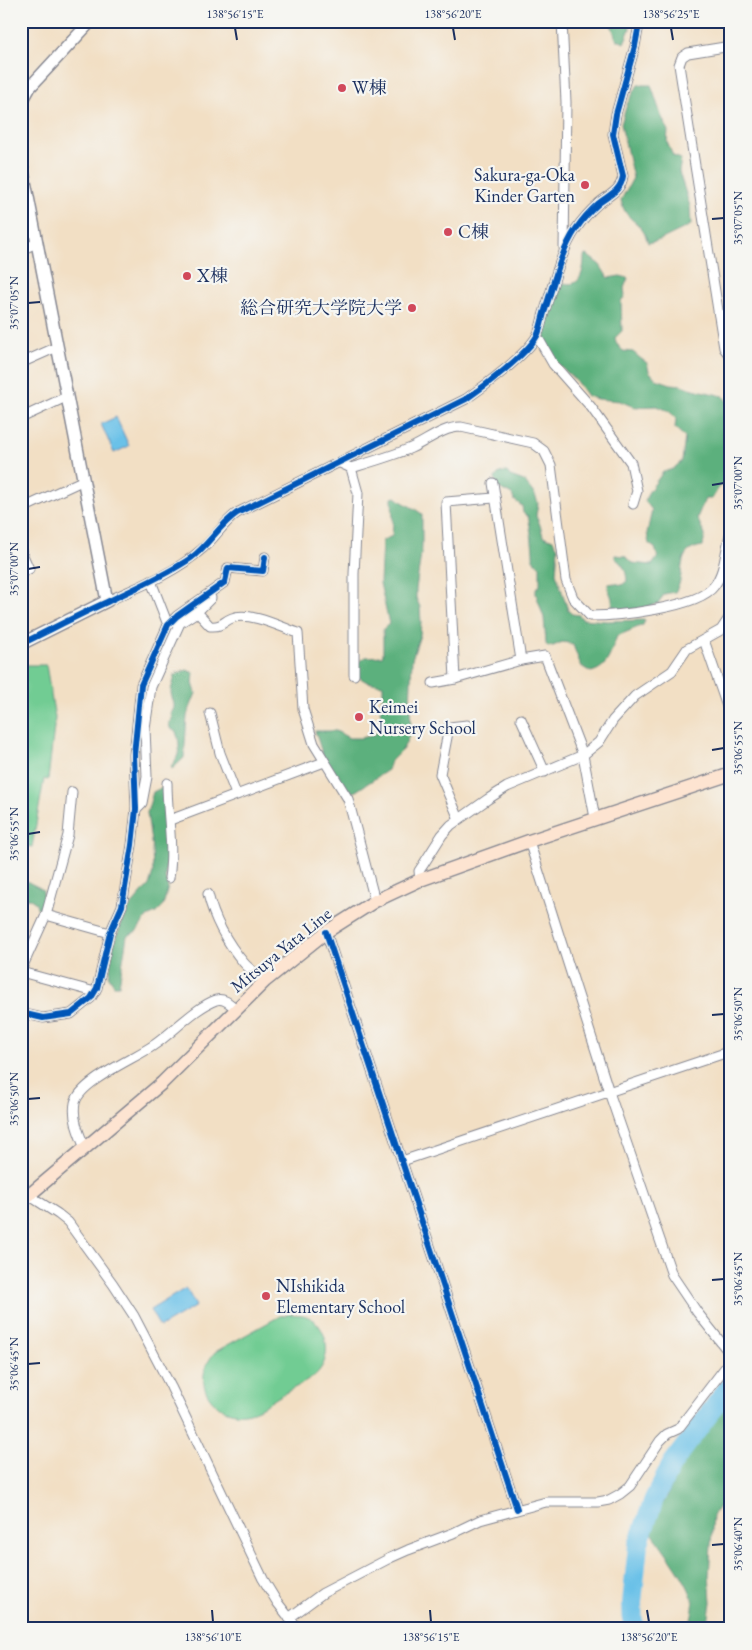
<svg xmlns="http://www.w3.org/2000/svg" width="752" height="1650" viewBox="0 0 752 1650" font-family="'EB Garamond','Noto Serif JP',serif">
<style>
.green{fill:#71cc93;stroke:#467e78}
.forest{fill:#5cb07d;stroke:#3c706e}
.water{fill:#6bc1e8;stroke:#4378a3}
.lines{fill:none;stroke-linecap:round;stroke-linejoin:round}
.river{stroke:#6bc1e8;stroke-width:20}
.minor-casing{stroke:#868791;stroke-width:11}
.tertiary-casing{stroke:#868791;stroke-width:14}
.secondary-casing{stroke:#868791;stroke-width:15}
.minor{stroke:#fff;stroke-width:9}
.tertiary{stroke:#fff;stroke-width:11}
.secondary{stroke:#fde4d1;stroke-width:12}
.cycleway-casing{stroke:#f6f6f2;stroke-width:9}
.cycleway{stroke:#0057b8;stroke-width:6}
.ticks{fill:none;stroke:#1b2f5e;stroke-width:2}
.poi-dot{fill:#d1495b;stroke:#f6f6f2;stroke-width:2}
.labels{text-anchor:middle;stroke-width:4.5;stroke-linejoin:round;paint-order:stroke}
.poi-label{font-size:18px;fill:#1b2f5e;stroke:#f6f6f2;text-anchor:start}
.street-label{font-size:18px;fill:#1b2f5e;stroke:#f6f6f2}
.neatline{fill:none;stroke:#1b2f5e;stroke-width:2}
.ticks-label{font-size:12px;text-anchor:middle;fill:#1b2f5e}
</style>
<rect width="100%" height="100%" fill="#f6f6f2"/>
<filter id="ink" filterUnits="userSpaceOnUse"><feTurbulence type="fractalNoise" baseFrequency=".02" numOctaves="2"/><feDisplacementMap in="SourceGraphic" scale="10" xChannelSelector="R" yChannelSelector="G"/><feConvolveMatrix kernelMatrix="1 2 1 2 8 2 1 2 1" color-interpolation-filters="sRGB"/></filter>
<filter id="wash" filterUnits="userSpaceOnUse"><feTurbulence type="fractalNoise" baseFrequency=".0096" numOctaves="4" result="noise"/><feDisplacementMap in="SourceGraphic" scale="20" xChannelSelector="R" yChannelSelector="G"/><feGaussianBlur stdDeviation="1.12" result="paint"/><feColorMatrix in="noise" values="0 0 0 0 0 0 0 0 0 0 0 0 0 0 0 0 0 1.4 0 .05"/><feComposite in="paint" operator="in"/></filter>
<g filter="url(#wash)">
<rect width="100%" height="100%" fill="#f2dfc4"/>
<g class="green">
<path d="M25,665H46L55,718L48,780L44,779L32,847L21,845V668Z"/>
<path d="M291,1314C296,1315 302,1314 306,1316C326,1323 332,1352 321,1368C314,1380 298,1385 287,1392C275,1398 262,1409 250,1412C232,1417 213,1407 206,1391C200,1377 206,1363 215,1352L280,1316Z"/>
</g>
<g class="forest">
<path d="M610,21H629L630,29L624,43L616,39Z"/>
<path d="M638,85H651L661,115L668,131L667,142L673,156L681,159L679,172L690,206L691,225L660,240L648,243C647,239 645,234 643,231C634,218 625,219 621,200L633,178L621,124L627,104Z"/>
<path d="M587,255L600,265L608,278L620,276L628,278L624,288L625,296L621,301L622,331L615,338L616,343L623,351L633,352L640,358L647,363L649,371L656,379L671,384L682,385L689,388L723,396L731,407V475L718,489L712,499H705L697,518L705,535L703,546C672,550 688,575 675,592L664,594L659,603C645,608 626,613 612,607C614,596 608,594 608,584L615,583L622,585L627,581C626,570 624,565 615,558V555L625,556L632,563L652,565L658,557L655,548L649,544L647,533L652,510L645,501L648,493L663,472L673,469L682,461L685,437L675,428L676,419L669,411L657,406L634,407L620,401L597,399L587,396L576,381L555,361L552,351L545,343L542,334L553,298L556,290L564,283C581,288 584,270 584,256Z"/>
<path d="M507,472L510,476L524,481L535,495L538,503L536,516L540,525L543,536L553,540L558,548L556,573L568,610L572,614L579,615L582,619L607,621L645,620L643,625L617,636C611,651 609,668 591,672L581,666L573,645C559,638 560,646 548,647L546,644L544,618L536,594V588L540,586V566L533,560C534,553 530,525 528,516L523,513L522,506L514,500L512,495L497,487L495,478L499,473Z"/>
<path d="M396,497C403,504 414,507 422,514V547L416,589V598L420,607L421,623L420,635L412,659L410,704L411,732L403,749L391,761L388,770L356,791L350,793L346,790L323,756L315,731H336L349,738H361L374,735L379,729L381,717L380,705L383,696V685L367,682L357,676V663L366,657L382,656L383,654V629L389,624L380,583L382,541L392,536L393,521L392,498Z"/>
<path d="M187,670L194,673L193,683L196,693L187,716L184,758L172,769L171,766C180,757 181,745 176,732L170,728L169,723L172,719L171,713C178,705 171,700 171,692C171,686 175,681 174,675Z"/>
<path d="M161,788L165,790L168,840L165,877L168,887L163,906L156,913L147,917L137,931L127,936L119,985H114L109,977L113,945L122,923L129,908L149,885L153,872L152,849L147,813L153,792Z"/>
<path d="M21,853L24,858L22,877C29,884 36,885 43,890L41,908H37L36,903L29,898L22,899L24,890L21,887Z"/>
<path d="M731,1393V1490L713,1515L709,1575L711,1602L707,1629H688C691,1622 694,1609 693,1601C690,1584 663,1548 652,1533L656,1513L666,1499L685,1453Z"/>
</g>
<g class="water">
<path d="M116,417L129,446L114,453L101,424Z"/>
<path d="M186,1288L196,1306L160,1327L150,1310Z"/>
</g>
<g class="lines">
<path class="river" d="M633,1629L632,1603L638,1545L654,1499L672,1464L731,1384"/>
</g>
</g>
<g filter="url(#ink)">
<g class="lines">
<g class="minor-casing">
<g id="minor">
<path d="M562,21L566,102L564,248"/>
<path d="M731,46L688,53L682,57L679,65L724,348L731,357"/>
<path d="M21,250L37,243"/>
<path d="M719,315L731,314"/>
<path d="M537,336L553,364L591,407L631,463L637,491L633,504"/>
<path d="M21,363L57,347"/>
<path d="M21,418L66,397"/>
<path d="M340,463L351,468C371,462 392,456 411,448C427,441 443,427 461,427L533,443L544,451L551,465L566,580L573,598L590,616C616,616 698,608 714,586C726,571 725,549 731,532"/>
<path d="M351,468L358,493L354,574V675"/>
<path d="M493,483L521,660"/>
<path d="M494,498L446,502L455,679L521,660L545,656L583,755L595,818"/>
<path d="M21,509L84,480"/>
<path d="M21,551L29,569L21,573"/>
<path d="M151,581L168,625"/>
<path d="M107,601C139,587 175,573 202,549C215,538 223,523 237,513L466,399C485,386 526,355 537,336C541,329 542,318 545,310C554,283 560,253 576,229C582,220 590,211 599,203C609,195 621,191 623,176L613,134L616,114L635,46L638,30L637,21"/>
<path d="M197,612L210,626C223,627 222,622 232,618C249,611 281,627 298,633L303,709L314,744L348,799L375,901"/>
<path d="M704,640L731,718"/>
<path d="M433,683L455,679"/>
<path d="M210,713L220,753L236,794"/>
<path d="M521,719L545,772"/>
<path d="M167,783C167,815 174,846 169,878"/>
<path d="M136,809L142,803L147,777L145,728L151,687L180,623L197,612L211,598"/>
<path d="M459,819L440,774L449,727L467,725"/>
<path d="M170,820L324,762"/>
<path d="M529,841L609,1092L672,1275L697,1312L731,1355"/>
<path d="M420,880L419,871L423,865L442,835L451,825L488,799L507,787L583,755L599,742L613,720L635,696L672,671L687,649L721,630L731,615"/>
<path d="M208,894C214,919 228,944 244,963C250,970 259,975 265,981"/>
<path d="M46,915L110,933"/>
<path d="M326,932L517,1509"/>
<path d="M21,970L46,915L68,835L72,792"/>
<path d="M21,972L95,992"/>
<path d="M21,1013L43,1018L71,1014L91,998L97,988L110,933L122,906L132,845L136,809L134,755L141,685L168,625L177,616L225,582L228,568L263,571L265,557"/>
<path d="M85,1148C79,1134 72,1118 75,1103C80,1081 136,1058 154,1045C172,1033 196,1007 216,1000C225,998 230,1004 236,1009"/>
<path d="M402,1161L731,1051"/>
<path d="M30,1196L58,1214L68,1222L113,1284L134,1316L171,1387L263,1579L277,1602L298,1629"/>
<path d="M289,1618L323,1593L390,1558L408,1550L453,1533L480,1520L546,1502H598L609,1500L620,1494L630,1486L660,1441L667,1434L678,1429L731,1360"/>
</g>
</g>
<g class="tertiary-casing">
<g id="tertiary">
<path d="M21,103L30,87L91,21"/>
<path d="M21,161L107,601L21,644"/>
</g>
</g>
<g class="secondary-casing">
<path id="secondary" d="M21,1202L162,1083L265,981L326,932L375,901L420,880L529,841L731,774"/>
</g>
<use href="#minor" class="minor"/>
<use href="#tertiary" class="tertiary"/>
<use href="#secondary" class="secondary"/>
<g class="cycleway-casing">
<g id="cycleway">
<path d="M21,644C50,630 78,615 107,602C135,588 165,576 191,558C209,545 219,525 237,513L466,399C485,386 526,355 537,336C541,329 542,318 545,310C554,283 560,253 576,229C582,220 590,211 599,203C609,195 621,191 623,176L613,134L616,114L635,46L638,30L637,21"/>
<path d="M326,932L517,1509"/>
<path d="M21,1013L43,1018L71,1014L91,998L97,988L110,933L122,906L132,845L136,809L134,755L141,685L168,625L177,616L225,582L228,568L263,571L265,557"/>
</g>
</g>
<use href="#cycleway" class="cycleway"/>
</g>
</g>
<path class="ticks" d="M235,28L237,40M453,28L455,40M671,28L673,40M712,219L724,218M28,303L40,302M712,485L724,483M28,569L40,567M712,750L724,748M28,834L40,832M712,1015L724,1014M28,1099L40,1098M712,1280L724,1279M28,1364L40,1363M712,1545L724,1544M212,1610L213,1622M430,1610L431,1622M647,1610L649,1622"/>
<g class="poi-dot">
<circle cx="342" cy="88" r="5"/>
<circle cx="585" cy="185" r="5"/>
<circle cx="448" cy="232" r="5"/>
<circle cx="187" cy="276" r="5"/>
<circle cx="412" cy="308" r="5"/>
<circle cx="359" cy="717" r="5"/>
<circle cx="266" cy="1296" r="5"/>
</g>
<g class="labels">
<g class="poi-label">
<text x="352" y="94">W棟</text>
<text x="575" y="181" text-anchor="end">Sakura-ga-Oka<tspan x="575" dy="21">Kinder Garten</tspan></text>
<text x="458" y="238">C棟</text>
<text x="197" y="282">X棟</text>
<text x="402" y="314" text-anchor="end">総合研究大学院大学</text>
<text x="369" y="713">Keimei<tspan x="369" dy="21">Nursery School</tspan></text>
<text x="276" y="1292">NIshikida<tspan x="276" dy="21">Elementary School</tspan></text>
</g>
<g class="street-label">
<text transform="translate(281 950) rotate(-39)" y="6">Mitsuya Yata Line</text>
</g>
</g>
<rect width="752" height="1650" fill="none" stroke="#f6f6f2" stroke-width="55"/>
<rect x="28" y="28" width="696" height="1594" class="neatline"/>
<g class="ticks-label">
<text x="235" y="18">138°56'15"E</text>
<text x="453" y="18">138°56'20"E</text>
<text x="671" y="18">138°56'25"E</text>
<text transform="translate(738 218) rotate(-90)" y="4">35°07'05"N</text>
<text transform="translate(14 303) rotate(-90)" y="4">35°07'05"N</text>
<text transform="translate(738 483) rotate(-90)" y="4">35°07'00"N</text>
<text transform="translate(14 569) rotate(-90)" y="4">35°07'00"N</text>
<text transform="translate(738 748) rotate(-90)" y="4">35°06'55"N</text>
<text transform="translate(14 834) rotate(-90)" y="4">35°06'55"N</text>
<text transform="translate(738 1014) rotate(-90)" y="4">35°06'50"N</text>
<text transform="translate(14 1099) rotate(-90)" y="4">35°06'50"N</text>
<text transform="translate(738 1279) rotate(-90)" y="4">35°06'45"N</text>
<text transform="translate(14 1364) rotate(-90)" y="4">35°06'45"N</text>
<text transform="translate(738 1544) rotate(-90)" y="4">35°06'40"N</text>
<text x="213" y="1641">138°56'10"E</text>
<text x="431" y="1641">138°56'15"E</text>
<text x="649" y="1641">138°56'20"E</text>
</g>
</svg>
